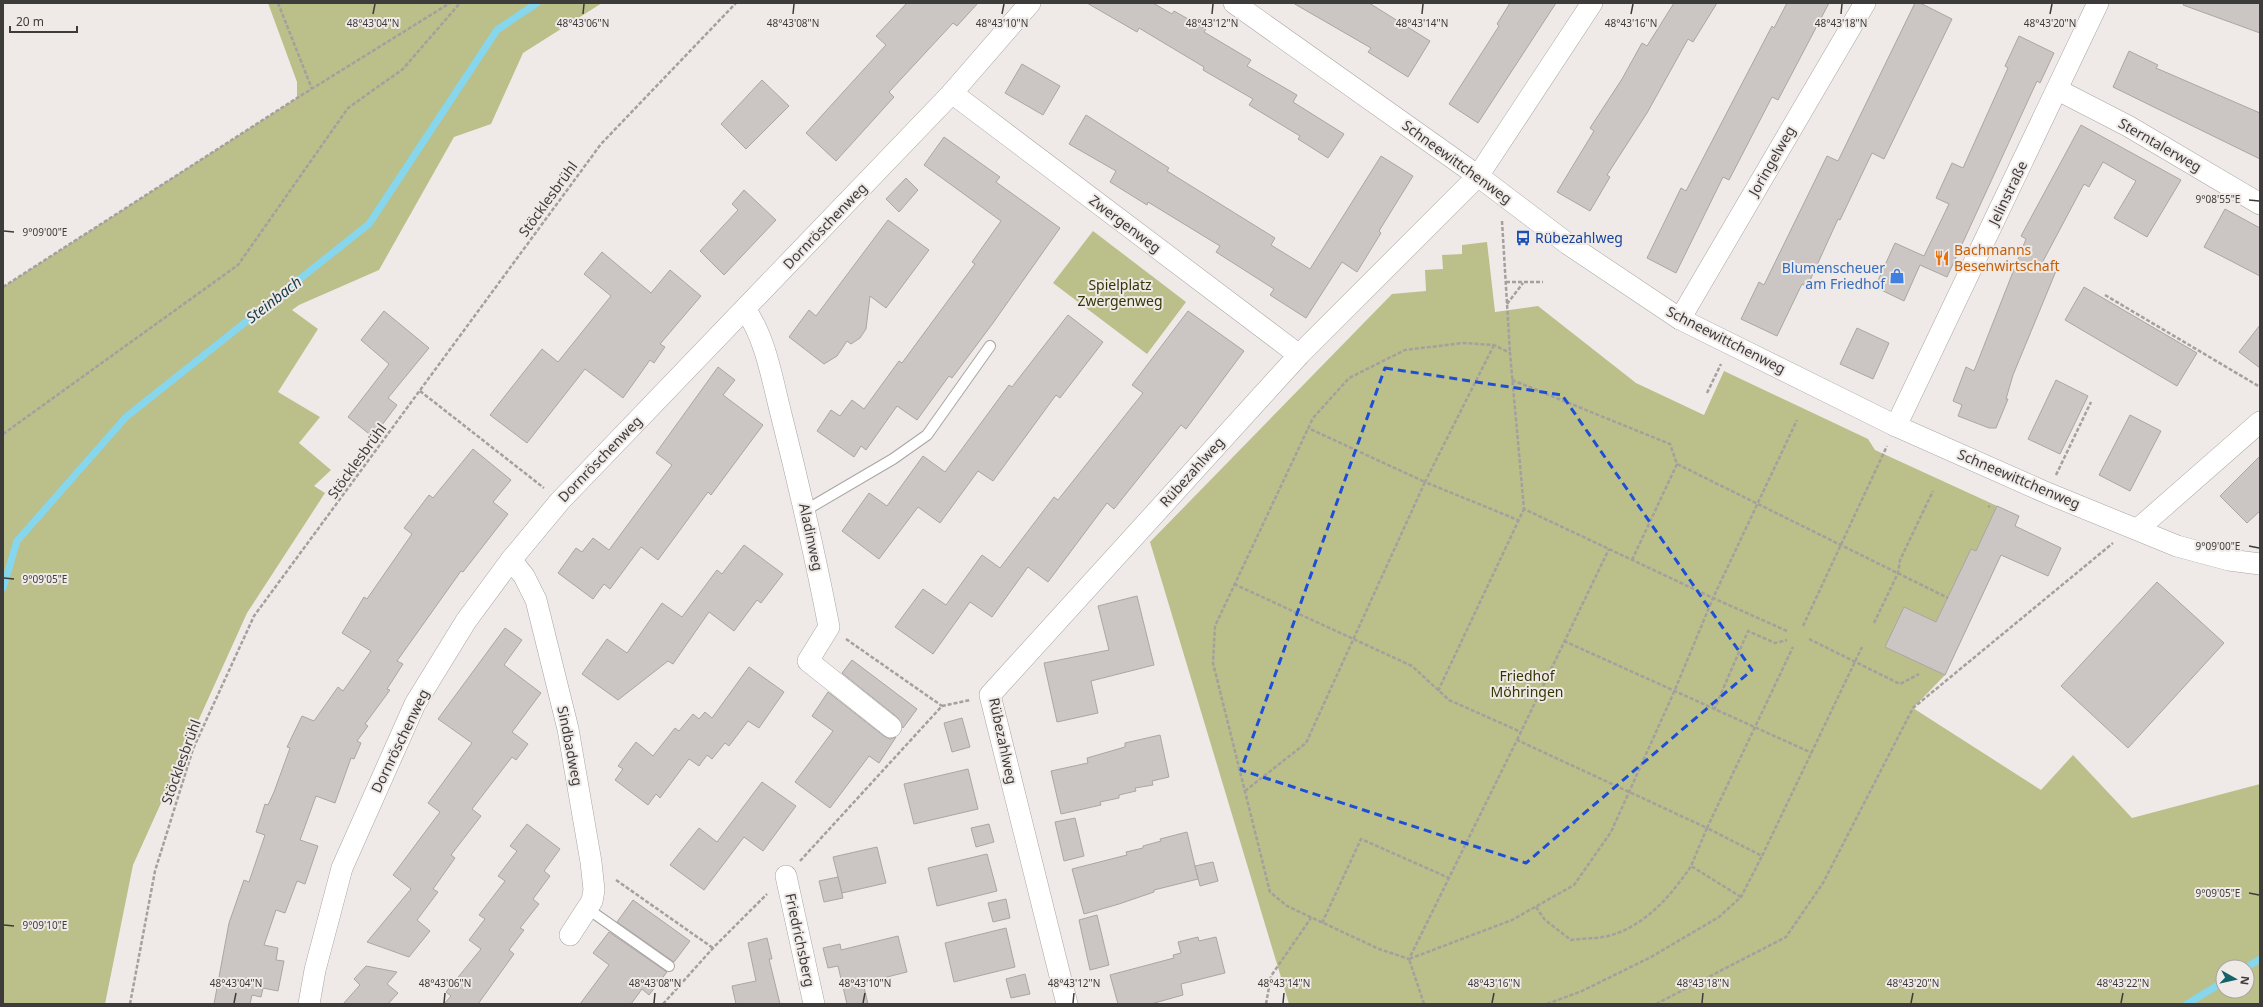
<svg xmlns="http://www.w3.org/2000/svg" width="2263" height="1007" viewBox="0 0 2263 1007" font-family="'Noto Sans',sans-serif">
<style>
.green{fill:#bbbf8a;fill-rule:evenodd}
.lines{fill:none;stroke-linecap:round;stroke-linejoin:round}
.stream{stroke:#86d7ed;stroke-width:7}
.building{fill:#cbc6c3;stroke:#aaa6a3}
.service-casing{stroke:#a9a5a2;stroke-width:12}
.minor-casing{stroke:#a9a5a2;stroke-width:22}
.path{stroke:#a4a09e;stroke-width:2.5;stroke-dasharray:4 2;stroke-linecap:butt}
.service{stroke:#fff;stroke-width:10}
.minor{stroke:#fff;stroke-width:21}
.marked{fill:none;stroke:#1d4ed8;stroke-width:3;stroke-dasharray:8 5;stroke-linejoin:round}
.ticks{fill:none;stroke:#3e3c3a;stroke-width:1.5}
.labels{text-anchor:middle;stroke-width:4;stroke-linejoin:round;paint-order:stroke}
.street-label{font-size:14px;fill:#3e3c3a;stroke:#efeae7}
.transit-label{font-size:14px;fill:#164399;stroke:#efeae7;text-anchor:start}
.food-label{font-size:14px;fill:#c56008;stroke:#efeae7;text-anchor:start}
.shop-label{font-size:14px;fill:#366cbe;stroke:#efeae7;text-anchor:end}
.park-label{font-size:14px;fill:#353603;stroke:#efeae7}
.water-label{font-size:15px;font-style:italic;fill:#183d47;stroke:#efeae7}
.ticks-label{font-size:10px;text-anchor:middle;fill:#3e3c3a;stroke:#efeae7;stroke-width:4;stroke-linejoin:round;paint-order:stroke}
</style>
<rect width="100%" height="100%" fill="#efeae7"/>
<g class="green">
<path d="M268,3H602L523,53L491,124L454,137L379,270L299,305L292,310L318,329L278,392L320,417L299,443L331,470L314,486L325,493L247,613L133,865L105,1004H3V287L297,98V82Z"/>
<path d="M1093,231L1186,302L1147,354L1053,283Z"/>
<path d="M1487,242L1495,312L1538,306L1636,383L1704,415L1724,371L1868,439L1875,450L2019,516L1945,675L1913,708L2041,790L2073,755L2132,818L2260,784V1004H1289L1150,542L1392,294L1426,291L1425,270L1443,269L1442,255L1462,254V245ZM2223,967H2247V991H2223Z"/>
</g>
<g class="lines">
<g class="stream">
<path d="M3,588L17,541L126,417L369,224L497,30L537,3"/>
<path d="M2247,967L2260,959"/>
<path d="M2187,1004L2223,982"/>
</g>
</g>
<g class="building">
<path d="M907,3H978L957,26L953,23L889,92L894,97L836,161L806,133L886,45L876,36Z"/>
<path d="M1087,3H1153L1172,14L1174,11L1206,29L1204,32L1251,60L1247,66L1297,95L1293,102L1344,134L1328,158L1298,139L1300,136L1249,105L1253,99L1203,70L1204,67L1139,28L1137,32Z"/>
<path d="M1293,3H1369L1430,41L1408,77L1368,52L1371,48Z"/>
<path d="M1510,3H1556L1478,123L1449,104L1499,26L1497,24Z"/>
<path d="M1674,3H1717L1693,42L1688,39L1647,113L1607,175L1610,177L1590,211L1557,192L1594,131L1590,128L1622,79L1642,43L1647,46Z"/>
<path d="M1787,3H1829L1778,100L1772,97L1729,180L1723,177L1676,273L1647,258L1681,188L1686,191L1772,26L1774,28Z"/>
<path d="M1915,3H1920L1952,19L1884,159L1872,153L1840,220L1838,219L1807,287L1802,284L1777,336L1741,319L1759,282L1764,285L1827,156L1838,161Z"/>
<path d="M2184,3H2260V33L2183,5Z"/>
<path d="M2019,36L2054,53L2040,83L2037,81L1947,277L1920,265L1904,301L1875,287L1895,243L1924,256L1949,204L1936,198L1952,163L1963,168L2008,68L2005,66Z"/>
<path d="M2129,51L2158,65L2156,68L2260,113V159L2113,87Z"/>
<path d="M1022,64L1060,86L1043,115L1005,93Z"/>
<path d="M762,80L789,106L746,149L721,124Z"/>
<path d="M1086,115L1169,168L1167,171L1275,238L1271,245L1310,269L1381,156L1413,176L1379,231L1381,233L1357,272L1342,262L1306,318L1270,295L1274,289L1216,252L1220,246L1148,202L1147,205L1110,182L1116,171L1069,144Z"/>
<path d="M2081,125L2181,180L2147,237L2114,218L2136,181L2103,162L2089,187L2084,184L2041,265L2056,271L2013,375L2006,399H2008L1996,428H1989L1958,416L1962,405L1953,401L1966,367L1974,371L2026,239L2021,236Z"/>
<path d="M944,137L1000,177L996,182L1060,228L993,323L952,378L949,376L917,420L897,406L866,450L861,446L854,457L817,431L831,410L840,416L852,400L864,409L899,361L902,363L975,264L972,262L1001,221L924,165Z"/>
<path d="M906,178L918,190L899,212L886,199Z"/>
<path d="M744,190L776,220L724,275L700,251L738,210L732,204Z"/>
<path d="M2225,209L2260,228V276L2204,247Z"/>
<path d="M888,220L929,250L886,308L870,296L866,329L860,338L851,344L847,341L837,356L824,364L789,337L809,310L816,316Z"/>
<path d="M602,252L651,293L670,270L701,296L660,344L665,347L654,363L650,360L623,398L585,369L527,443L490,415L542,349L558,362L611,296L584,274Z"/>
<path d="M2084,287L2197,353L2177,386L2065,320Z"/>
<path d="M384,311L429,348L388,398L397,405L373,437L348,417L389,364L361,340Z"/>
<path d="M1188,311L1244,351L1186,429L1181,425L1114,509L1107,503L1048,582L1028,567L992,617L970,602L933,654L895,627L923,589L946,605L982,555L1000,568L1054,497L1058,500L1143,393L1132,385Z"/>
<path d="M1068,315L1103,342L1060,398L1056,395L993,481L978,471L940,523L918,507L879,559L842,531L869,493L887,506L923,456L945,472L1009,385L1012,387Z"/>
<path d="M2260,325V368L2239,352Z"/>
<path d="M1857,328L1889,343L1873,379L1840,364Z"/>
<path d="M718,367L735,380L723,395L763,425L711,495L708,492L658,560L641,547L610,589L604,584L593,599L558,573L576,548L582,552L593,538L609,550L672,465L656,453Z"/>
<path d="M2056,380L2088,396L2060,454L2028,439Z"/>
<path d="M2130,415L2161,431L2130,491L2099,475Z"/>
<path d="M473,449L511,480L493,502L508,514L463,572L461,571L397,661L403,664L387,689L390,690L365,724L368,726L357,741L361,743L354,759L351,758L335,803L316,796L300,840L318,846L305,884L297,881L285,913L276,910L264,945L278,948L276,960L284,961L278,991L263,988L261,997L252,995L250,1004H214L229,923L244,880L249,882L265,835L256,832L265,804L268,805L274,792L290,748L287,747L302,716L314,721L338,687L343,691L371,651L342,633L364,597L367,599L412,534L404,528L429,495L433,498Z"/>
<path d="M2260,456V511L2247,523L2220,496Z"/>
<path d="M1997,506L2019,516L2015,526L2061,548L2048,576L2001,555L1945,675L1885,647L1904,607L1936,622L1971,549L1976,551Z"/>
<path d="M744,545L783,574L761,603L757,600L734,631L709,612L673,664L668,661L618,700L582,674L607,639L627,653L662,603L682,617L717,570L722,574Z"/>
<path d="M2157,582L2224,643L2128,748L2061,686Z"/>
<path d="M1137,596L1154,665L1091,681L1098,713L1057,722L1044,663L1109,650L1098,606Z"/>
<path d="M505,628L522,640L504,665L541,693L512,732L528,744L516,760L512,757L472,809L481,816L451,855L455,858L433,889L438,892L417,920L430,931L409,957L367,942L411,889L393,875L440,812L428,803L472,743L438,719Z"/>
<path d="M852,660L917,709L903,728L898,718L842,673Z"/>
<path d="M749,667L784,692L759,728L748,721L729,746L725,743L712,759L707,755L699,766L689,759L660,798L656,794L648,805L615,780L623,769L618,766L636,742L653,756L675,728L679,731L693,714L699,719L705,712L712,718Z"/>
<path d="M828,692L884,736L890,739L896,737L879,763L869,756L830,808L795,782L833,731L812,716Z"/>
<path d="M962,718L970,747L952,752L944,723Z"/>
<path d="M1160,735L1169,777L1152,781L1153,785L1135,788L1136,791L1119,795V798L1100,802L1101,805L1061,814L1051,771L1088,763L1087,758L1125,747V743Z"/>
<path d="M968,769L978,809L914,824L904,784Z"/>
<path d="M762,782L796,806L763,851L744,837L704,890L670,865L699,828L717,842Z"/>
<path d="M1075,818L1084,856L1064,861L1055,822Z"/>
<path d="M527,824L560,849L544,871L550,876L533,899L539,904L520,928L524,930L509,950L514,954L478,1004H444L451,996L446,992L481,949L469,940L485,919L479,915L505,881L498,876L517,851L510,846Z"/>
<path d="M989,824L994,842L976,847L971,828Z"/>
<path d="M1187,832L1198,879L1154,890V892L1119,904L1084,914L1072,869L1127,855L1126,852L1143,848V846L1161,841L1160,839Z"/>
<path d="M877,847L886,883L842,893L833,857Z"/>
<path d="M987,854L997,891L937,906L928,868Z"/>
<path d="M1213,862L1218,881L1200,886L1195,866Z"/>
<path d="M838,877L843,898L824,902L819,881Z"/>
<path d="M1006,899L1010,918L993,922L988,903Z"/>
<path d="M633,900L690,941L674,962L617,922Z"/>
<path d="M1097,915L1109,965L1090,970L1079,920Z"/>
<path d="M1006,928L1015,967L954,982L945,943Z"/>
<path d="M609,932L667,972L649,995L642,989L631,1004H580L609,965L593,953Z"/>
<path d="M898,936L907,972L863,983L868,1004H847L838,966L828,968L823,948L840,944L841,950Z"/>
<path d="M1198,937L1199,941L1216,937L1225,973L1181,984L1183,995L1151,1004H1118L1110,975L1174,958L1173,955L1181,953L1178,942Z"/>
<path d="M767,938L772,959H769L780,1004H736L732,986L756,981L748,943Z"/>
<path d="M366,966L397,972L387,984L398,993L388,1004H343L360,985L354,979Z"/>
<path d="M1025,974L1030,994L1011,998L1006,979Z"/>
</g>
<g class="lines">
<g class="service-casing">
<g id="service">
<path d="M806,510L893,459L927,435L990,346"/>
<path d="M588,909L669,966"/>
</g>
</g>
<g class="minor-casing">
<g id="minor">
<path d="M1234,3L1478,176L1568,244L1680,319L1896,426L2047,493L2177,546L2229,560L2260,564"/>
<path d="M2058,90L2128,126L2260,204"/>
<path d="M952,93L1299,355"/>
<path d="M745,309C766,339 772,379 781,414C799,485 815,555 829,627L808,661L891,727"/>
<path d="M1680,319L1865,3"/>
<path d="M1896,426L2098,3"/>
<path d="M2138,529L2260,422"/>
<path d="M511,560L524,576L536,600L568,729L591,862L594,890L592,901L570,935"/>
<path d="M786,876L814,1004"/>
<path d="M309,1004L315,970L342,868L415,704L466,621L511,560L560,501L952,93L1030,3"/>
<path d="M1067,1004L990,695L1299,355L1478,176L1592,3"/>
</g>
</g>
<g class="path">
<path d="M278,3L312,89"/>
<path d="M1502,221L1510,353"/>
<path d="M1506,282H1543"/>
<path d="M3,287L297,98L450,3"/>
<path d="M2105,295L2260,387"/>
<path d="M1507,304L1523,283"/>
<path d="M1494,345L1425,482L1518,520"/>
<path d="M1512,380L1670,444L1677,464L1948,598"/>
<path d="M420,391L544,488"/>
<path d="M1707,393L1721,364"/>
<path d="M3,434L238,265L348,108L403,69L460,3"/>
<path d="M2056,475L2091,402"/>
<path d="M1988,506L1990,507"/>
<path d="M1632,560L1677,464"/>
<path d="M1234,584L1412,666L1449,700L1521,732"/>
<path d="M1874,623L1898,573L1900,560L1933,491"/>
<path d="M1803,626L1887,446"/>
<path d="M1787,631L1713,598L1524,509L1510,353L1494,345L1463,343L1405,350L1349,378L1313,418L1215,626L1213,663L1270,892L1287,906L1379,949L1409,959L1517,740L1707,828L1793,647"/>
<path d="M846,639L942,706"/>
<path d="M1809,639L1900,684L1919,674"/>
<path d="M1564,641L1812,753"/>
<path d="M1438,691L1524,509"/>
<path d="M1714,710L1748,631L1775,643L1787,640"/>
<path d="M1517,740L1609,549"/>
<path d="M1245,791L1306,743L1425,482L1308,428"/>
<path d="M800,861L942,706L970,700"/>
<path d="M616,880L713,948"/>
<path d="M1741,897L1691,866L1707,828L1762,856L1862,647"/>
<path d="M1536,907L1545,920L1571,940C1583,938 1596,939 1608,936C1644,927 1671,896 1691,866"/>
<path d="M1322,923L1361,839L1449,878"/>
<path d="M130,1004L155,871L193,749L254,616L601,144L736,3"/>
<path d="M663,1004L713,948L767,894"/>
<path d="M1266,1004L1271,976L1311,918"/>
<path d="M1424,1004L1409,959L1512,920L1574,885L1611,832L1674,692L1713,598L1797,420"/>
<path d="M1547,1004L1582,991L1651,957L1719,917L1741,897L1762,856"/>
<path d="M1656,1004L1786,937L1823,883L1913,708L2113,543"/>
</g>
<use href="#service" class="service"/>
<use href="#minor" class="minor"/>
</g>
<path class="marked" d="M1385,368L1562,395L1752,670L1526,863L1241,770Z"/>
<path class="ticks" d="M373,14L375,4M583,14L584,4M793,14L794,4M1002,14L1004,4M1212,14L1213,4M1422,14L1423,4M1631,14L1633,4M1841,14L1842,4M2050,14L2052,4M2249,200L2259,201M4,231L14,232M2249,546L2259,548M4,578L14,579M2249,893L2259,895M4,925L14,926M234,1003L236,993M444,1003L445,993M654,1003L655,993M863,1003L865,993M1073,1003L1074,993M1283,1003L1284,993M1492,1003L1494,993M1702,1003L1703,993M1911,1003L1913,993M2121,1003L2123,993"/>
<defs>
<g id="bus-bare" transform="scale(1.2)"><path d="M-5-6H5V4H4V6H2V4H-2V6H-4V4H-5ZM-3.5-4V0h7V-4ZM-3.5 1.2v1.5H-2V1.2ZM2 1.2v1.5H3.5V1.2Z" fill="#1a4fb4" stroke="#efeae7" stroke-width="2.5" paint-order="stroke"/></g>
<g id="restaurant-bare" transform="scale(1.2)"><path d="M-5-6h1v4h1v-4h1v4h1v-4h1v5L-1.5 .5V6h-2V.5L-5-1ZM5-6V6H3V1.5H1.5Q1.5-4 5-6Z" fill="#e8710a" stroke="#efeae7" stroke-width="2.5" paint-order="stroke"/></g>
<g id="shop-bare" transform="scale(1.2)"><path d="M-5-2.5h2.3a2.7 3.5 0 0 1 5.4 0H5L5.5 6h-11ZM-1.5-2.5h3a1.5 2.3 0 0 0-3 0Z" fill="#3f7fe0" stroke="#efeae7" stroke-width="2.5" paint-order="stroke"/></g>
</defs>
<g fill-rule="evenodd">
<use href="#bus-bare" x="1523" y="238"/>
<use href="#restaurant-bare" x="1942" y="258"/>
<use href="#shop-bare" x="1897" y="276"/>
</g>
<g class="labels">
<g class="street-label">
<text transform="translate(2160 145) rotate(30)" y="5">Sterntalerweg</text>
<text transform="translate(1772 161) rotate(-60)" y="5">Joringelweg</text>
<text transform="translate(1457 162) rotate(36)" y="5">Schneewittchenweg</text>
<text transform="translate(2008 193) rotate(-64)" y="5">Jelinstraße</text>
<text transform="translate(548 199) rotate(-54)" y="5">Stöcklesbrühl</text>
<text transform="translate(1125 224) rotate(37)" y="5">Zwergenweg</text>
<text transform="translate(825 226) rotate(-46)" y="5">Dornröschenweg</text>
<text transform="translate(1726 340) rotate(27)" y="5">Schneewittchenweg</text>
<text transform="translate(600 459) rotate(-46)" y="5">Dornröschenweg</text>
<text transform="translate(357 461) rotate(-54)" y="5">Stöcklesbrühl</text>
<text transform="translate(1192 472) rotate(-48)" y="5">Rübezahlweg</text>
<text transform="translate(2019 479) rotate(23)" y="5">Schneewittchenweg</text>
<text transform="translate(811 537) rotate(78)" y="5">Aladinweg</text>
<text transform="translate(400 741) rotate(-64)" y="5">Dornröschenweg</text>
<text transform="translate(1003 741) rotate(78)" y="5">Rübezahlweg</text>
<text transform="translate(570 746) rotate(79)" y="5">Sindbadweg</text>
<text transform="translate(181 762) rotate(-70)" y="5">Stöcklesbrühl</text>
<text transform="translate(800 940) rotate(78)" y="5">Friedrichsberg</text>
</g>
<g class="transit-label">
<text x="1535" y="243">Rübezahlweg</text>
</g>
<g class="food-label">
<text x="1954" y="255">Bachmanns<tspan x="1954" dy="16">Besenwirtschaft</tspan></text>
</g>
<g class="shop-label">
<text x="1885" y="273">Blumenscheuer<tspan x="1885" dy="16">am Friedhof</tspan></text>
</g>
<g class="park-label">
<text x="1120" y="290">Spielplatz<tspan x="1120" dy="16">Zwergenweg</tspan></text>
<text x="1527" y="681">Friedhof<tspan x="1527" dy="16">Möhringen</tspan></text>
</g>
<g class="water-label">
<text transform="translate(274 300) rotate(-38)" y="5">Steinbach</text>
</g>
</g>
<g class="ticks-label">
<text x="373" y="27">48°43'04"N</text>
<text x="583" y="27">48°43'06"N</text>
<text x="793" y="27">48°43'08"N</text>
<text x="1002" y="27">48°43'10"N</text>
<text x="1212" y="27">48°43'12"N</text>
<text x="1422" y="27">48°43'14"N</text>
<text x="1631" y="27">48°43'16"N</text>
<text x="1841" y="27">48°43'18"N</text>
<text x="2050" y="27">48°43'20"N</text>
<text x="2218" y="203">9°08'55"E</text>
<text x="45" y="236">9°09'00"E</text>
<text x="2218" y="550">9°09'00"E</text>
<text x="45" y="583">9°09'05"E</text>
<text x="2218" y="897">9°09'05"E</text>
<text x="45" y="929">9°09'10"E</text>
<text x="236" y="987">48°43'04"N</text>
<text x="445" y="987">48°43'06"N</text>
<text x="655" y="987">48°43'08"N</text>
<text x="865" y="987">48°43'10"N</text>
<text x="1074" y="987">48°43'12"N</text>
<text x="1284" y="987">48°43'14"N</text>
<text x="1494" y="987">48°43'16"N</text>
<text x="1703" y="987">48°43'18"N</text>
<text x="1913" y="987">48°43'20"N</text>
<text x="2123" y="987">48°43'22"N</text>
</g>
<rect width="2263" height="1007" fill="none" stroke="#3e3c3a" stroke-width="8"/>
<g transform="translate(2235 979) rotate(98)"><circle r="19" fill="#efeae7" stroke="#a8a4a2"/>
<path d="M0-3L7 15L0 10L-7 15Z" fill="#136269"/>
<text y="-6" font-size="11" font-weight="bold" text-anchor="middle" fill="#3e3c3a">N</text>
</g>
<path d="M10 26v6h67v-6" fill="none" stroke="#3e3c3a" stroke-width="2"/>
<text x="16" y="26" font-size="12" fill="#3e3c3a" stroke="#efeae7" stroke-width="3" paint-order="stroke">20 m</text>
</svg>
